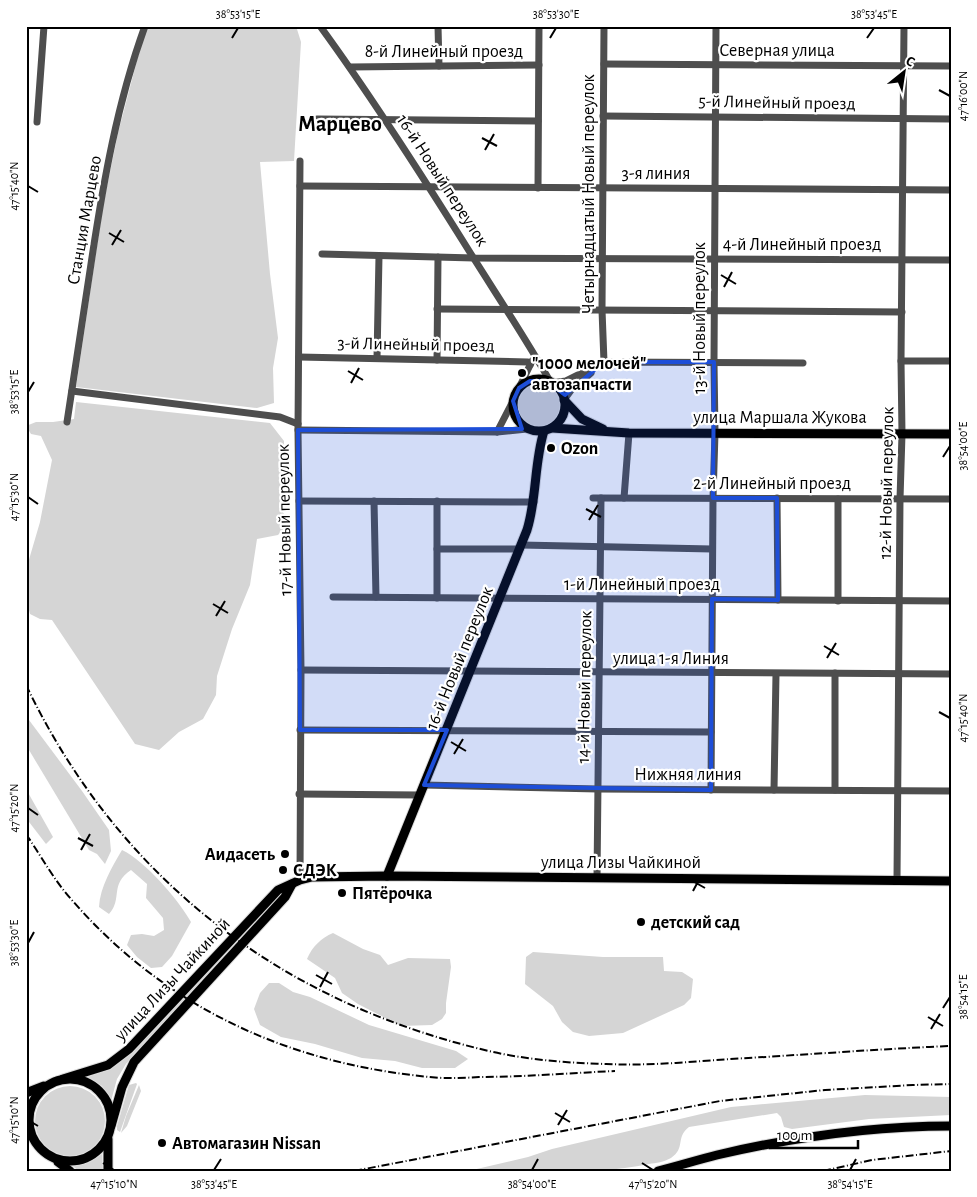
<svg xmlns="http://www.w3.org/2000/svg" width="977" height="1197" viewBox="0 0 977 1197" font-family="'Alegreya Sans',sans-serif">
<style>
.green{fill:#d5d5d5}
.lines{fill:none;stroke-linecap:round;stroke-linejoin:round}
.major-casing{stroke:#dbdbdb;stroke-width:11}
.minor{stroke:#4e4e4e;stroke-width:7}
.major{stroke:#000;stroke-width:9}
.rail{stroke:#000;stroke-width:2;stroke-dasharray:8 2.5 1 2.5;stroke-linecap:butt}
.marked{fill:#1d4ed8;fill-opacity:0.2;stroke:#1d4ed8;stroke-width:4;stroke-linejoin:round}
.ticks{fill:none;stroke:#000;stroke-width:2}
.poi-dot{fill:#000;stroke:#fff;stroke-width:2}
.labels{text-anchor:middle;stroke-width:4.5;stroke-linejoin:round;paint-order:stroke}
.street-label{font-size:18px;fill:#000;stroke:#fff}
.poi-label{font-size:18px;font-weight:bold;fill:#000;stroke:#fff;text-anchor:start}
.district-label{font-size:22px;font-weight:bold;fill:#000;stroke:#fff}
.neatline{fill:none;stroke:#000;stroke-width:2}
.ticks-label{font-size:12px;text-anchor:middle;fill:#000}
</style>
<rect width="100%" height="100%" fill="#fff"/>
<g class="green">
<path d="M146,26H296L301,42L294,161L260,162L270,274L278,338L273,368L274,403L257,408L76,387L103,206L118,133Z"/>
<circle cx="538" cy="405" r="22"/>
<path d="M76,402L270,423L284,441V468L279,507L285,515L287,525L278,535L257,539L250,585L232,629L217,676L216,695L203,719L179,732L159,750L135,744L52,620L40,619L30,614L26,599L28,563L40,522L52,460L41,436L31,434L26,426L36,422H53L74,419Z"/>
<path d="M26,716L82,791L109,830L111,851L105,864L97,854L89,850L26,745Z"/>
<path d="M26,789L53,837L46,844L26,818Z"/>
<path d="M122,850C145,861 178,899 191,922L172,956L162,967L151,968L137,957L127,945L131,935L142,934L154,936L164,930L163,918L146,898L147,884L131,870C109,885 123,898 109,914L99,907C100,887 112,867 122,850Z"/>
<path d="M279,893L282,895L126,1064L117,1079L111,1101L102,1086L87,1077L108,1069Z"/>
<path d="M333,933L363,949L380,955L388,965L408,958L450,959L451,967L446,1003V1013L442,1019L432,1025L401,1026L358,1004L342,993L335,978L307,959C312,947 321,938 333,933Z"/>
<path d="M533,952L603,957H663L664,971L682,972L693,979L691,998L684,1005L623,1033L589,1036L573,1032L562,1022L553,1006L525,984L526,957Z"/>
<path d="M269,983H279L293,992L310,997L369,1025L456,1051L468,1059L455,1068H422L395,1061L362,1058L315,1044L281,1037L260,1025L254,1009L260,993Z"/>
<path d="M136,1083L137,1084L120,1132L117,1130V1126L128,1088L129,1085Z"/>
<path d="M139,1085L141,1091L127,1126L121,1133L126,1116Z"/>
<circle cx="70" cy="1121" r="35"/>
<path d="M865,1095L951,1097V1115L869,1119L792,1129L784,1127L781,1117L777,1113L689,1127C675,1138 686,1148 671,1158C664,1162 656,1163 649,1164C590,1176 528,1171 468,1171L528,1157L552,1149L731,1107Z"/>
<path d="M102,1154L103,1171H78L73,1166L91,1161Z"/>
</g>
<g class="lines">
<g class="major-casing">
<g id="major">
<circle cx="539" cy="405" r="26"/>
<path d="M564,400L582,419L603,429"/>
<path d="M552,428L629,433L951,434"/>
<path d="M387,876L527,530C537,498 534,463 544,431"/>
<circle cx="70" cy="1120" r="41"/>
<path d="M63,1079L108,1065L129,1049L278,890L300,880L312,877L387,876L951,881"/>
<path d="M26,1093L44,1086"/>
<path d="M111,1126L122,1087L134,1062L285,897L292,884"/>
<path d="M108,1139V1171"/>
<path d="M58,1162L70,1171"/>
<path d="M658,1171C678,1166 697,1160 717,1155C794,1137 872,1126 951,1126"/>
</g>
</g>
<g class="minor">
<path d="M320,26C374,100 423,177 471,254C498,297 526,339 551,383L566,381L604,362L803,363"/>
<path d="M438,26L439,66"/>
<path d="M604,64L951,66"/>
<path d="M350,67L539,65"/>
<path d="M603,116L951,119"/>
<path d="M317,119L538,121"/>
<path d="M37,122L44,26"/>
<path d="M300,186L951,190"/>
<path d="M538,188L539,26"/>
<path d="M322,254L474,258L951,260"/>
<path d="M437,309L902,312"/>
<path d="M299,357L528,362L530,365"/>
<path d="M377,358L379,256"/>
<path d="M437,360L438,257"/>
<path d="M901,361H951"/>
<path d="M604,362L602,310L604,26"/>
<path d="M519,388L532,361"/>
<path d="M72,391L280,417L298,424"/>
<path d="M564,400L572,389L591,373"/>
<path d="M67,422C75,369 83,317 91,264C103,184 117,103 145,26"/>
<path d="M298,430L497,432L527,429"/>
<path d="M497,432L513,401"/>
<path d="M593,498L951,499"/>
<path d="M624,498L629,433"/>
<path d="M777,498L778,600"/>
<path d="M299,501L534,502"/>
<path d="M374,501L376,597"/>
<path d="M521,545L712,549"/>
<path d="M437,549H520"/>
<path d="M333,597L951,601"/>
<path d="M437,598V501"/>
<path d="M838,601V499"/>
<path d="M301,670L951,674"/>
<path d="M300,730L711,732"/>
<path d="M424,785L598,789L951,791"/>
<path d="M711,790L713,498L715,433L714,362L716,26"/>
<path d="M774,790L776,674"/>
<path d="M835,790V673"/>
<path d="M299,794L420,795"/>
<path d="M597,878L601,498"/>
<path d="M300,880L301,670L298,430L300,161"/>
<path d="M897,880L900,499L902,434L901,361L904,26"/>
</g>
<use href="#major" class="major"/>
<g class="rail">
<path d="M26,685C120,881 283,1004 493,1052C530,1060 568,1063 606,1064C647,1066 689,1062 730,1059C803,1055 877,1049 951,1046"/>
<path d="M26,834C41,856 54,880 71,899C168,1011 296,1067 442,1078C454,1078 467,1078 479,1077C525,1077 570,1073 615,1071"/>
<path d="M354,1171L720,1101L825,1090L913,1085L951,1084"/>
<path d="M823,1171L872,1160L951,1151"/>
</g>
</g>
<path class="marked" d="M604,362H714L713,498H777L778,600L712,599L711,790L424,785L447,730H300L298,430L522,429L513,401L519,388L530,381H547L565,395Z"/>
<path class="ticks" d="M232,38L238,28M550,38L556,28M867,38L874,28M939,90L950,96M482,138L497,146M485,150L494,134M28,186L38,192M109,233L124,242M112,245L121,230M721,275L736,284M724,287L732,272M348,371L363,380M351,383L359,368M28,392L34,382M943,457L950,446M28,497L38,504M586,509L601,517M589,520L598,505M213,604L228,613M216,616L225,601M824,646L839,655M827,658L836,643M939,712L950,718M451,742L466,751M454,754L463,739M28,808L38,815M78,838L93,846M81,850L90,834M689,879L705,888M693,891L701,876M28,943L34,932M316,975L332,984M320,987L328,972M943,1008L950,997M928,1017L943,1026M931,1029L940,1014M555,1113L570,1122M28,1120L38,1126M558,1125L567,1110M103,1163L114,1170M642,1163L653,1170M214,1170L221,1159M532,1170L538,1159M850,1170L856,1159"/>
<g class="poi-dot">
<circle cx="522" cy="373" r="5"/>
<circle cx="551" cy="448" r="5"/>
<circle cx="285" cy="854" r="5"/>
<circle cx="283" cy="870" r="5"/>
<circle cx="342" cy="893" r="5"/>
<circle cx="641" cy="922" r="5"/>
<circle cx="162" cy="1143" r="5"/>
</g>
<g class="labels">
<g class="street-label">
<text x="777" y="56">Северная улица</text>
<text x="444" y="57">8-й Линейный проезд</text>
<text transform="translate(777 102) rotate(1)" y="6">5-й Линейный проезд</text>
<text x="656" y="179">3-я линия</text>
<text transform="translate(443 180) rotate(57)" y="6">16-й Новый переулок</text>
<text transform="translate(588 194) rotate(-90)" y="6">Четырнадцатый Новый переулок</text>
<text transform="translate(84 220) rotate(-80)" y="6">Станция Марцево</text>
<text x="802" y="250">4-й Линейный проезд</text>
<text transform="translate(699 318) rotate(-90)" y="6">13-й Новый переулок</text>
<text transform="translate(416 344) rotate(1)" y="6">3-й Линейный проезд</text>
<text x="780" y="423">улица Маршала Жукова</text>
<text x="772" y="489">2-й Линейный проезд</text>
<text transform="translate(886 483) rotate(-89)" y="6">12-й Новый переулок</text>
<text transform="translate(284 520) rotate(-91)" y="6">17-й Новый переулок</text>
<text x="642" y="590">1-й Линейный проезд</text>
<text transform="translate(459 658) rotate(-68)" y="6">16-й Новый переулок</text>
<text x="671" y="664">улица 1-я Линия</text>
<text transform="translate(584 687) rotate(-89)" y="6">14-й Новый переулок</text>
<text x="688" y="780">Нижняя линия</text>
<text x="621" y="868">улица Лизы Чайкиной</text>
<text transform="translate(172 979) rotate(-47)" y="6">улица Лизы Чайкиной</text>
</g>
<g class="poi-label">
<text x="532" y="369">"1000 мелочей"<tspan x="532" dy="21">автозапчасти</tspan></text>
<text x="561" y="454">Ozon</text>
<text x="275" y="860" text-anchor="end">Аидасеть</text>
<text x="293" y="876">СДЭК</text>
<text x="352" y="899">Пятёрочка</text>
<text x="651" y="928">детский сад</text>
<text x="172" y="1149">Автомагазин Nissan</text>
</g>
<g class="district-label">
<text x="340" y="131">Марцево</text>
</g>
</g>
<rect width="977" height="1197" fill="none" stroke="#ffffff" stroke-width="55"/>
<g transform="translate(904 72) rotate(30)" stroke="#ffffff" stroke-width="4" paint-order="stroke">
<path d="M0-4L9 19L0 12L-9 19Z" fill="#000000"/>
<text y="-8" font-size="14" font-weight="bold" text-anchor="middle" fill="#000000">С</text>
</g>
<path d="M770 1140v8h88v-8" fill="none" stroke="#000000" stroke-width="2.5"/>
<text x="777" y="1140" font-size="15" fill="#000000" stroke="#ffffff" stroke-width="4" paint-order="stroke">100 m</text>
<rect x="28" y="28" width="922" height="1142" class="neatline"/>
<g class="ticks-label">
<text x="238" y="18">38°53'15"E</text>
<text x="556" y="18">38°53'30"E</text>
<text x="874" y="18">38°53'45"E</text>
<text transform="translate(963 96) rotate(-90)" y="4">47°16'00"N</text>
<text transform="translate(14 186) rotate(-90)" y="4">47°15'40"N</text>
<text transform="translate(14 392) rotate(-90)" y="4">38°53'15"E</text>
<text transform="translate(963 446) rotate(-90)" y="4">38°54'00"E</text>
<text transform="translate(14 497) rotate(-90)" y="4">47°15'30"N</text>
<text transform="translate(963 718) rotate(-90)" y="4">47°15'40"N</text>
<text transform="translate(14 808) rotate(-90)" y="4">47°15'20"N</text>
<text transform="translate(14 943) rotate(-90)" y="4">38°53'30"E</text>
<text transform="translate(963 997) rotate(-90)" y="4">38°54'15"E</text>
<text transform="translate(14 1120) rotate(-90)" y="4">47°15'10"N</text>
<text x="114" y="1188">47°15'10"N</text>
<text x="214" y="1188">38°53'45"E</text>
<text x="532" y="1188">38°54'00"E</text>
<text x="653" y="1188">47°15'20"N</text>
<text x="850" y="1188">38°54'15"E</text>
</g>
</svg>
